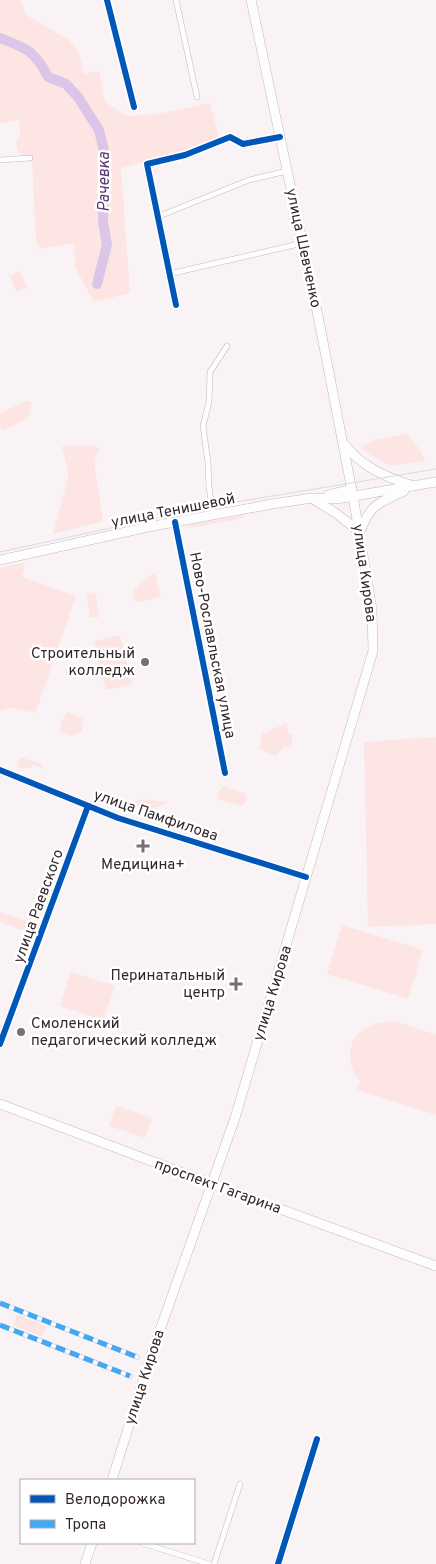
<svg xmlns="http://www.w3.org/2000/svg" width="436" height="1564" viewBox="0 0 436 1564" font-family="Overpass,sans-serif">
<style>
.green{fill:#fce5e3}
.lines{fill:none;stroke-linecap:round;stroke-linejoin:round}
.river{stroke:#dbc6e9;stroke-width:10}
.pedestrian-casing{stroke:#c2b9bd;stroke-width:5}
.minor-casing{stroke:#c2b9bd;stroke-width:6}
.tertiary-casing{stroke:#c2b9bd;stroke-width:8}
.primary-casing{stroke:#c2b9bd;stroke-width:10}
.pedestrian{stroke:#fefdfe;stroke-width:4}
.minor{stroke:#fefdfe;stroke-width:5}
.tertiary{stroke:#fefdfe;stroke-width:6}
.primary{stroke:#fefdfe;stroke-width:9}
.tram{stroke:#dbdada;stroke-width:1}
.quiet{stroke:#3fa9f5;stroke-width:5;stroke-dasharray:10 5;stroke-linecap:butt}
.cycleway-casing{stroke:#fff;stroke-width:9}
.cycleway{stroke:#0057b8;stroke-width:6}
.poi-dot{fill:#796e73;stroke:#fff;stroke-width:2}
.labels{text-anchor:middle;stroke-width:5;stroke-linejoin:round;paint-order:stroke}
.street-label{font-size:15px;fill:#33272c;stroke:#fff}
.poi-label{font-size:15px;fill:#33272c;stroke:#fff;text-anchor:end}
.water-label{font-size:16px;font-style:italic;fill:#583570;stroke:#fff}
</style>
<rect width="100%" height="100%" fill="#faf3f6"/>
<g class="green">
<path d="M0,0H20L26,15L69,40L79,53L84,74L99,71L105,102L127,116L158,114L210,103L220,142L121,168L130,293L94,302L75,267L74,243L40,249L36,241L32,163L18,152L16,143L20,134L19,120L0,124Z"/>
<path d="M20,271L27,287L16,292L10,276Z"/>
<path d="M27,401L32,402L28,418L3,431L0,425V413Z"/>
<path d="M407,434L420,450L425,461L390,466C380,459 370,456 361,448C371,437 393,437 407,434Z"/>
<path d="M94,445L100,450L94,460L103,521L53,534L69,475L62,446Z"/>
<path d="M243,515L244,518L190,528L189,525Z"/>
<path d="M22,563L25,564L22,577L76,596L35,714L32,712L11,708L0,711V568Z"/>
<path d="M155,573L161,596L142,602L135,601L133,591C142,583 143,579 155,573Z"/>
<path d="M95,592L99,617L90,618L86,594Z"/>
<path d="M120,635L132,684L106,690L94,641Z"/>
<path d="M67,712L83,718L82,731L71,736L60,731L61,723Z"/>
<path d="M287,723L288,733L292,734V744L287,748L285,746L275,756L259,749L262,734Z"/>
<path d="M436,737V924L368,927L364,742Z"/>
<path d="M20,757L41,764L44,769L34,765L30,768H17Z"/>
<path d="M224,786L246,794L247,801L241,806L219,800L217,793Z"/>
<path d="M142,799L167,802L165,805L146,809L135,808L134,802Z"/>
<path d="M0,912L29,922L26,931L0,922Z"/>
<path d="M342,925L423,950L408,999L327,974Z"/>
<path d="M71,972L115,986L103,1020L60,1006Z"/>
<path d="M395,1021L436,1035V1115L357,1090L360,1081C346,1064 345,1038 368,1027C377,1022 386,1022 395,1021Z"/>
<path d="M116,1106L152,1118L145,1138L109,1126Z"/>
<path d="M17,1314L46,1326L42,1337L13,1325Z"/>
</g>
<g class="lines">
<path class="river" d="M0,38C26,48 35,51 48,77L66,84L78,97L99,130L104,151L103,222L107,245L97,284"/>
<g class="pedestrian-casing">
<g id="pedestrian">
<path d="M0,1303L137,1357"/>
<path d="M0,1325L130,1376"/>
</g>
</g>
<g class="minor-casing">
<g id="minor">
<path d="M107,0L134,107"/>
<path d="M176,0L197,97"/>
<path d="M0,160L30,158"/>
<path d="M157,217L249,180L287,171"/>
<path d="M169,274L303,243"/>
<path d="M176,305L147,164L185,155L230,137L243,144L280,137"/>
<path d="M213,515L209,487L208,463L203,426L209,402L210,372L227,346"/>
<path d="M175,522L225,773"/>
<path d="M0,1044L88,806"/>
<path d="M142,1543L209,1564"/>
<path d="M214,1564L240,1484"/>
<path d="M278,1564L317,1439"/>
</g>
</g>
<g class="tertiary-casing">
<path id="tertiary" d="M0,770L118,818L306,877"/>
</g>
<g class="primary-casing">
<g id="primary">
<path d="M345,445C361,466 385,477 411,485"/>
<path d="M328,495L352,489"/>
<path d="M313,499L337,514L360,532"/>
<path d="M360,532C370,504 379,503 404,491"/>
<path d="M0,560L148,527L272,504L312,498L337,499L436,482"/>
<path d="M0,1104L212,1184L436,1266"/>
<path d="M112,1480L149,1361L235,1118L373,651L372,610L353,496L319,321L251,0"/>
<path d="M85,1564L92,1543"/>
</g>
</g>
<use href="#pedestrian" class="pedestrian"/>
<use href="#minor" class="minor"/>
<use href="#tertiary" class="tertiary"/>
<use href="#primary" class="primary"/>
<path class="tram" d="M0,552L212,506L436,469"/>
<g class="quiet">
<path d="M0,1303L137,1357"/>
<path d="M0,1325L130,1376"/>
</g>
<g class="cycleway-casing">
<g id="cycleway">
<path d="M107,0L134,107"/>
<path d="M176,305L147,164L185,155L230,137L243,144L280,137"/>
<path d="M175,522L225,773"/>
<path d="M0,770L118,818L306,877"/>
<path d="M0,1044L88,806"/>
<path d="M278,1564L317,1439"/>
</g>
</g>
<use href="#cycleway" class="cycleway"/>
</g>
<g class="poi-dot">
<circle cx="145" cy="662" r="5"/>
<path d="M140.5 838.5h5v5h5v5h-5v5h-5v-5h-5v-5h5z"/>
<path d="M233.5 976.5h5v5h5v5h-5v5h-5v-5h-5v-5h5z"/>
<circle cx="21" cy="1032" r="5"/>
</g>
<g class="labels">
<g class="street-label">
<text transform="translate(304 248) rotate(78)" y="5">улица Шевченко</text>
<text transform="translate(173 510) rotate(-11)" y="5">улица Тенишевой</text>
<text transform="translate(365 573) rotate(82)" y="5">улица Кирова</text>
<text transform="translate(213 645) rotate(79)" y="5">Ново-Рославльская улица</text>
<text transform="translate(156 815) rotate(19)" y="5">улица Памфилова</text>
<text transform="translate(38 906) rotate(-70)" y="5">улица Раевского</text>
<text transform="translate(272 993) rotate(-73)" y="5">улица Кирова</text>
<text transform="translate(218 1186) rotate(20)" y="5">проспект Гагарина</text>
<text transform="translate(144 1377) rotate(-72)" y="5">улица Кирова</text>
</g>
<g class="poi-label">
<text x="135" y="658">Строительный<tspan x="135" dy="17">колледж</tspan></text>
<text x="143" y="869" text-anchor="middle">Медицина+</text>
<text x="225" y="980">Перинатальный<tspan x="225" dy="17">центр</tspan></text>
<text x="31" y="1028" text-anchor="start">Смоленский<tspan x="31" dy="17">педагогический колледж</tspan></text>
</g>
<g class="water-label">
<text transform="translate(103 182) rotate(-90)" y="6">Рачевка</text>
</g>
</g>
<rect x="20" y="1479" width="175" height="65" fill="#ffffff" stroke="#ada9ab"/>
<rect x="30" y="1495" width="25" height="8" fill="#0057b8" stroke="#ada9ab"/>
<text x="65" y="1504" font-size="15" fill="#33272c">Велодорожка</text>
<rect x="30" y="1520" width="25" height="8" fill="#3fa9f5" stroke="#ada9ab"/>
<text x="65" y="1529" font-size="15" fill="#33272c">Тропа</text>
</svg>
